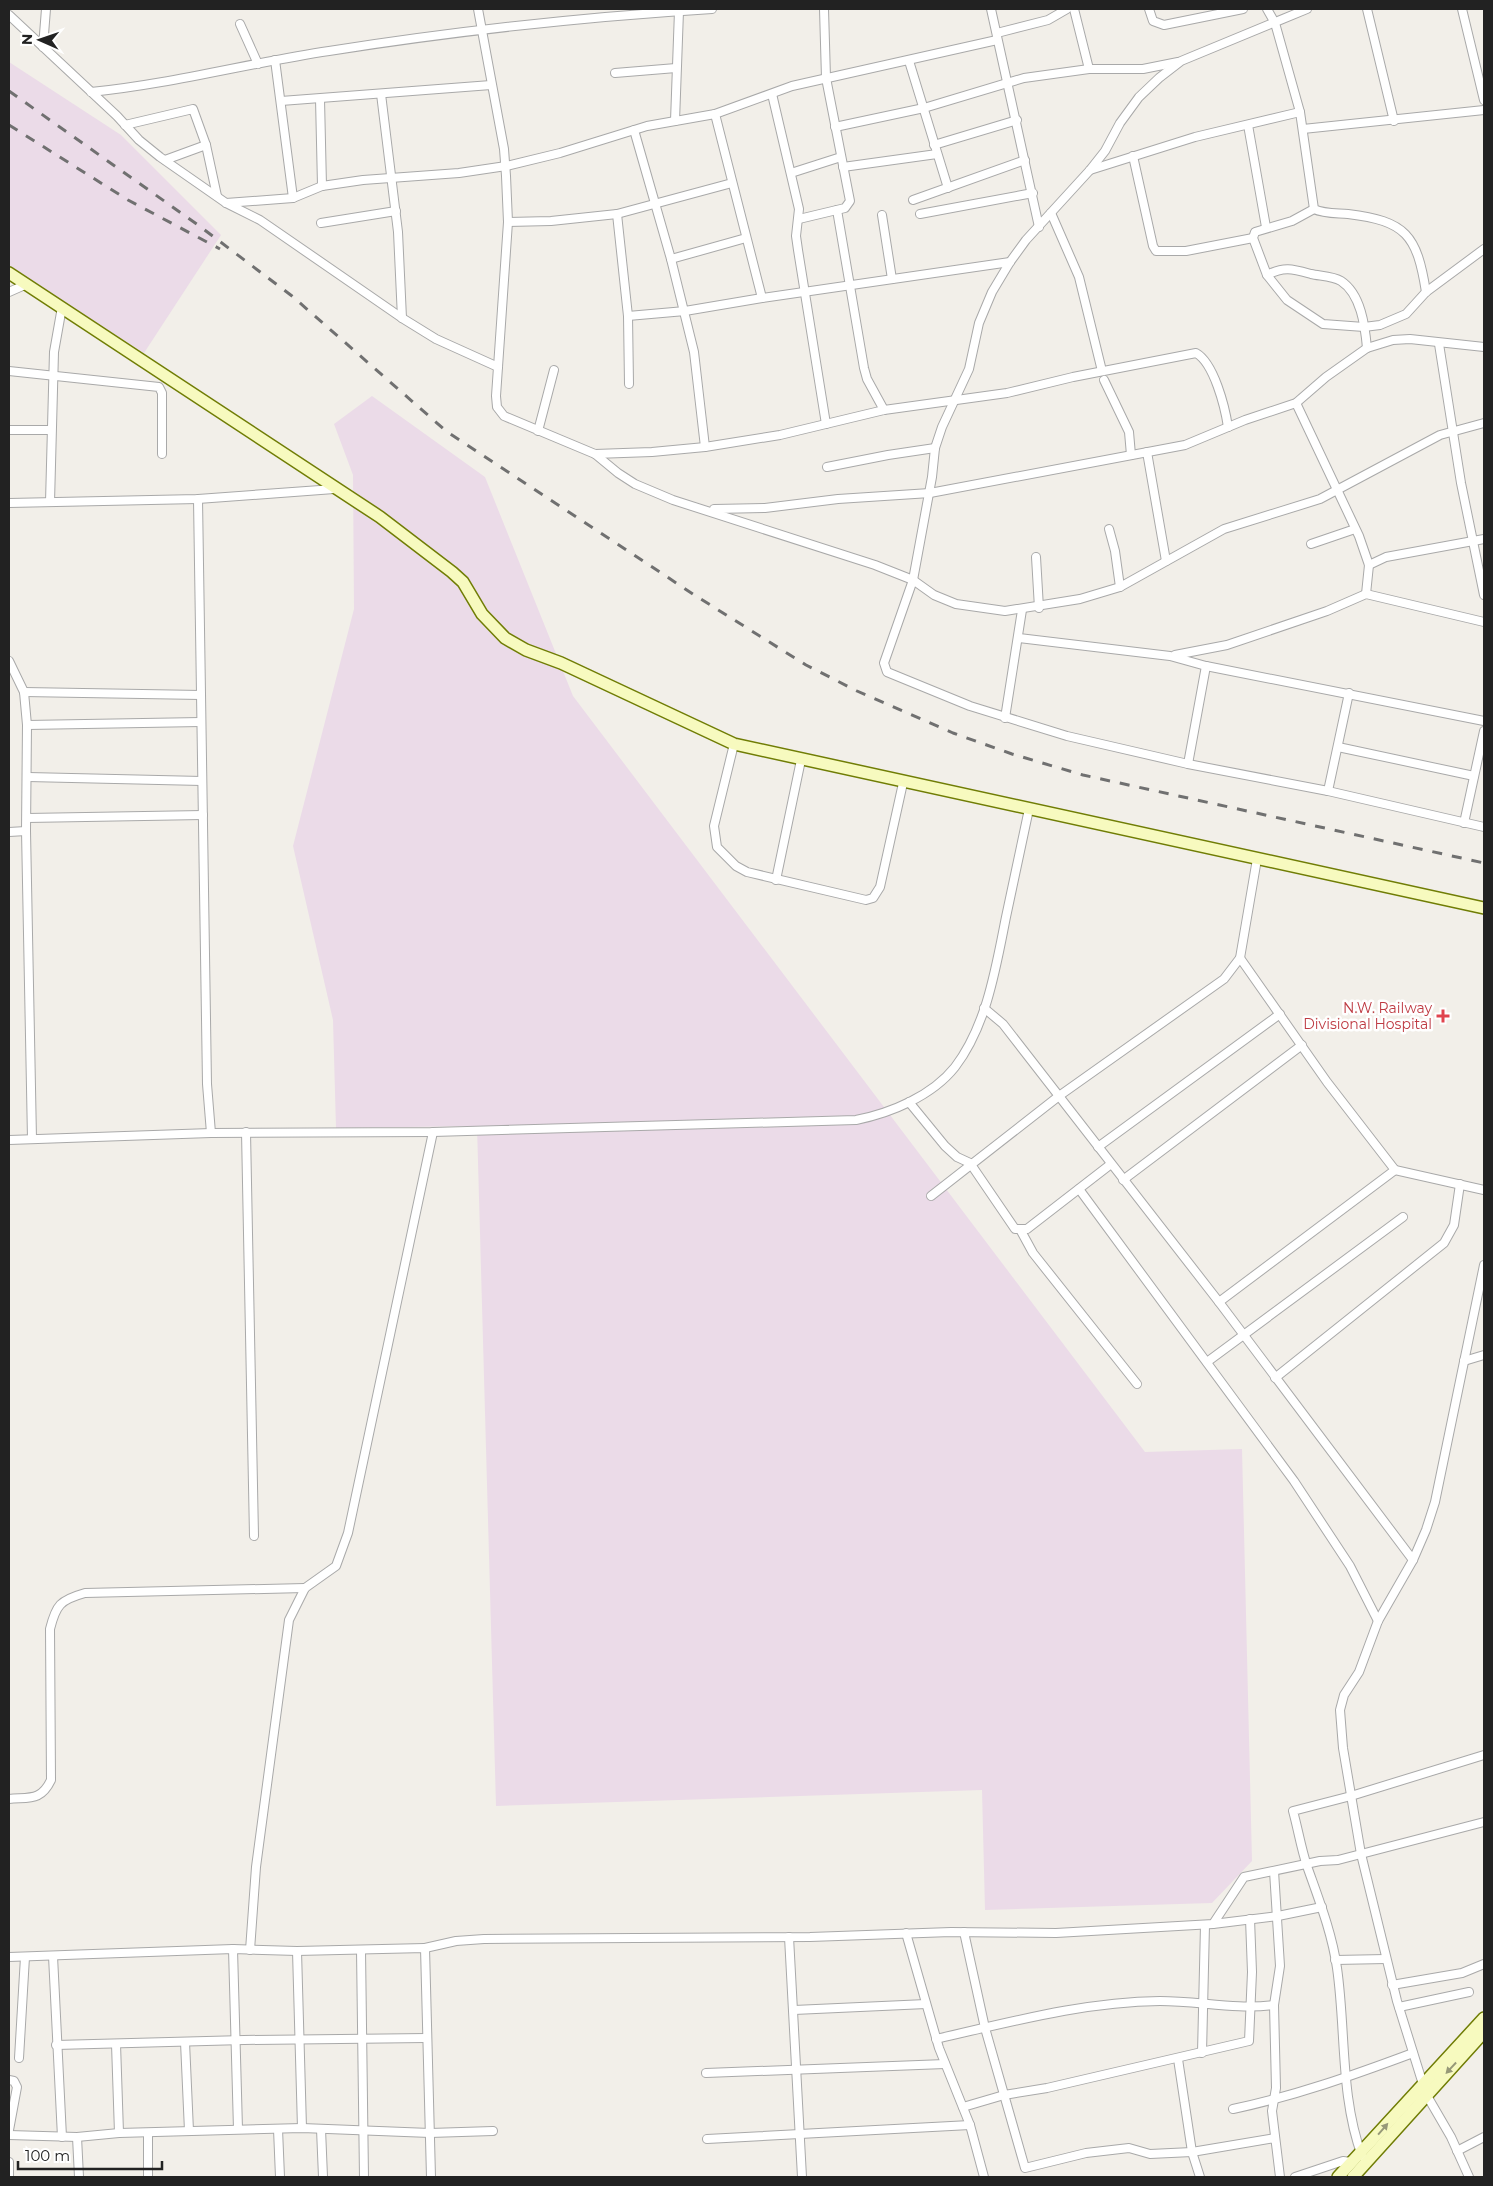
<svg xmlns="http://www.w3.org/2000/svg" width="1493" height="2186" viewBox="0 0 1493 2186" font-family="Montserrat,sans-serif">
<style>
.industrial{fill:#ebdbe8}
.lines{fill:none;stroke-linecap:round;stroke-linejoin:round}
.street-casing{stroke:#a9a9a9;stroke-width:10}
.secondary-casing{stroke:#707d05;stroke-width:14}
.street{stroke:#fff;stroke-width:8}
.secondary{stroke:#f7fabf;stroke-width:11}
.rail{stroke:#707070;stroke-width:3;stroke-dasharray:10 10;stroke-linecap:butt}
.oneway{fill:#979978}
.health-dot{fill:#e0444e;stroke:#fff;stroke-width:2}
.labels{text-anchor:middle;stroke-width:5;stroke-linejoin:round;paint-order:stroke}
.health-label{font-size:14px;fill:#be3a42;stroke:#fff;text-anchor:end}
</style>
<rect width="100%" height="100%" fill="#f2efe9"/>
<g class="industrial">
<path d="M9,62L121,135L221,235L144,353L9,267Z"/>
<path d="M372,396L485,477L573,696L1145,1452L1242,1449L1252,1861L1212,1903L985,1910L982,1790L496,1806L477,1126L336,1128L333,1020L293,846L354,609L353,475L334,424Z"/>
</g>
<g class="lines">
<g class="street-casing">
<g id="street">
<path d="M478,9L504,149L506,176L508,222L496,396L497,407L504,416L595,454L652,452L705,447L780,435L884,410L1007,393L1073,377L1196,353C1214,363 1225,407 1228,427"/>
<path d="M991,9L1039,227"/>
<path d="M1074,9L1089,69"/>
<path d="M1149,9L1153,21L1164,25L1243,9"/>
<path d="M1267,9L1275,23L1300,112L1314,209C1324,214 1337,213 1348,214C1406,221 1417,235 1426,292"/>
<path d="M1307,9L1181,61L1159,78L1139,97L1120,123L1105,151L1090,170L1026,240L1010,262L992,292L979,323L969,369L942,427L935,448L932,477L913,580L884,663L887,672L970,706L1067,736L1188,764L1328,791L1484,827"/>
<path d="M1367,9L1394,121"/>
<path d="M1462,9L1484,100"/>
<path d="M9,15L117,116L139,140L160,157L226,203L260,220L402,318L436,339L498,367"/>
<path d="M240,24L258,64"/>
<path d="M997,33L1048,20L1067,9"/>
<path d="M43,47L46,9"/>
<path d="M275,60L293,198"/>
<path d="M909,61L948,188"/>
<path d="M615,73L676,68"/>
<path d="M91,92C171,84 249,63 329,51C456,31 583,17 712,9"/>
<path d="M381,94L398,232L402,318"/>
<path d="M772,94L799,209L796,236L798,250L826,424"/>
<path d="M320,99L322,186"/>
<path d="M281,101L491,85"/>
<path d="M715,114L762,298"/>
<path d="M675,121L679,11"/>
<path d="M125,125L193,109L206,145L165,160"/>
<path d="M1248,125L1266,227"/>
<path d="M835,127L924,108L1024,78L1089,69H1143L1178,62"/>
<path d="M1303,129L1484,110"/>
<path d="M634,130L671,259L694,352L705,447"/>
<path d="M206,145L217,196"/>
<path d="M934,145L1017,120"/>
<path d="M1133,156L1153,246L1156,251H1186L1253,238"/>
<path d="M843,167L937,154"/>
<path d="M1090,170L1195,137L1300,112"/>
<path d="M791,173L841,157"/>
<path d="M913,200L1025,160"/>
<path d="M226,203L293,198L322,186L363,180L459,173L506,166L560,153L647,126L715,114L792,86L997,40"/>
<path d="M1314,209L1292,221L1255,232L1253,238L1267,275L1287,300L1323,324L1364,327L1380,325L1406,314L1426,292L1484,249"/>
<path d="M837,210L864,368L867,379L884,410"/>
<path d="M1051,213L1079,277L1102,371"/>
<path d="M617,214L628,316L629,384"/>
<path d="M920,214L1033,193"/>
<path d="M882,215L892,279"/>
<path d="M799,219L845,208L850,201L826,78L824,9"/>
<path d="M508,222L551,221L617,214L732,183"/>
<path d="M321,223L396,211"/>
<path d="M671,259L746,238"/>
<path d="M1267,275C1284,266 1293,269 1311,274C1320,276 1333,276 1341,281C1361,294 1365,326 1367,348"/>
<path d="M9,292L27,284"/>
<path d="M628,316L685,311L762,298L1010,262"/>
<path d="M1439,344L1461,483L1484,595"/>
<path d="M9,371L159,387L162,393V454"/>
<path d="M1104,380L1129,432L1131,455"/>
<path d="M1296,403L1359,536L1369,565L1366,594"/>
<path d="M9,430H51"/>
<path d="M538,431L554,370"/>
<path d="M1147,452L1166,561"/>
<path d="M595,454L618,473L635,484L673,500L875,565L913,580L934,595L956,604L1005,611L1080,599L1120,587L1224,529L1320,499L1440,435L1484,423"/>
<path d="M827,467L888,455L935,448"/>
<path d="M198,499L207,1084L211,1133"/>
<path d="M50,502L54,352L62,307"/>
<path d="M9,503L198,499L334,489"/>
<path d="M714,509L765,508L838,499L930,493L1185,445L1245,420L1296,403L1326,377L1367,348L1393,340L1410,339L1484,347"/>
<path d="M1109,529L1115,551L1120,587"/>
<path d="M1311,544L1355,529"/>
<path d="M1036,557L1039,608"/>
<path d="M1369,565L1386,557L1484,539"/>
<path d="M1019,638L1170,656L1206,666L1484,721"/>
<path d="M1175,655L1227,645L1327,611L1366,594L1484,622"/>
<path d="M9,661L24,692L27,725L26,831L32,1139"/>
<path d="M24,692L201,695"/>
<path d="M1005,718L1022,610"/>
<path d="M27,725L201,722"/>
<path d="M734,744L714,826L717,847L736,866L747,872L866,900L873,898L880,887L903,783"/>
<path d="M1338,747L1474,776"/>
<path d="M1188,764L1206,666"/>
<path d="M28,777L202,781"/>
<path d="M1328,791L1349,693"/>
<path d="M27,818L203,815"/>
<path d="M1464,823L1484,731"/>
<path d="M9,832L26,831"/>
<path d="M776,880L801,760"/>
<path d="M984,1008L1003,1024L1219,1302L1413,1560"/>
<path d="M909,1102L945,1146L957,1157L970,1163L1015,1229H1027L1111,1164"/>
<path d="M246,1132L254,1536"/>
<path d="M9,1140L211,1133L433,1132L856,1120C891,1113 932,1096 955,1067C987,1025 996,967 1006,917C1014,881 1021,845 1029,809"/>
<path d="M1098,1147L1280,1014"/>
<path d="M1395,1170L1484,1190"/>
<path d="M1123,1180L1302,1045"/>
<path d="M1079,1189L1294,1481L1350,1566L1378,1621"/>
<path d="M931,1196L1059,1096L1224,979L1240,958L1257,859"/>
<path d="M1021,1231L1033,1253L1137,1384"/>
<path d="M1219,1302L1395,1170L1327,1082L1240,958"/>
<path d="M1464,1361L1484,1355"/>
<path d="M1207,1362L1403,1217"/>
<path d="M1275,1378L1444,1243L1454,1225L1460,1184"/>
<path d="M9,1799C30,1797 41,1801 51,1780L50,1629C56,1605 60,1600 85,1593L305,1588"/>
<path d="M1274,1871L1280,1966L1274,2005L1276,2088L1272,2111L1280,2177"/>
<path d="M1213,1924L1278,1916L1322,1907"/>
<path d="M964,1932L985,2028L1025,2168L1086,2153L1129,2148L1150,2154L1192,2152L1275,2138"/>
<path d="M906,1933L939,2048L970,2125L984,2177"/>
<path d="M789,1937L802,2177"/>
<path d="M425,1948L456,1941L484,1939L810,1937L951,1932L1056,1933L1213,1924L1244,1877L1320,1861L1338,1860L1484,1822"/>
<path d="M233,1949L238,2129"/>
<path d="M250,1950L256,1867L289,1620L305,1588L336,1566L348,1533L433,1132"/>
<path d="M361,1950L364,2177"/>
<path d="M297,1951L302,2128"/>
<path d="M53,1956L62,2137"/>
<path d="M9,1957L233,1949L297,1951L425,1948L431,2177"/>
<path d="M1335,1960L1386,1959"/>
<path d="M1392,1985L1462,1973L1484,1964"/>
<path d="M1399,2007L1469,1992"/>
<path d="M794,2010L926,2004"/>
<path d="M936,2039C1011,2022 1083,2002 1160,2001C1200,2001 1234,2010 1274,2005"/>
<path d="M185,2042L189,2131"/>
<path d="M116,2044L119,2133"/>
<path d="M56,2045L244,2040L427,2038"/>
<path d="M1202,2053L1205,1925"/>
<path d="M19,2058L25,1957"/>
<path d="M1178,2059L1192,2152L1200,2177"/>
<path d="M706,2073L945,2064"/>
<path d="M9,2080L14,2081L17,2087L9,2130"/>
<path d="M963,2107L1004,2095L1047,2088L1249,2041L1252,1972L1250,1919"/>
<path d="M1233,2109C1295,2096 1354,2075 1413,2053"/>
<path d="M278,2129L280,2177"/>
<path d="M321,2129L323,2177"/>
<path d="M148,2133V2177"/>
<path d="M9,2135L77,2137L119,2133L302,2128L430,2133L493,2131"/>
<path d="M77,2137L79,2177"/>
<path d="M707,2139L970,2125"/>
<path d="M1457,2151L1484,2137"/>
<path d="M1362,2156C1340,2097 1346,2030 1337,1968C1332,1933 1319,1900 1307,1866C1301,1848 1298,1829 1293,1811L1351,1796L1484,1755"/>
<path d="M9,2162V2177"/>
<path d="M1295,2177L1343,2161L1352,2162"/>
<path d="M1469,2177L1451,2137L1426,2094L1397,2001L1361,1854L1343,1748L1340,1710L1344,1695L1359,1672L1378,1621L1413,1560L1426,1530L1435,1502L1484,1265"/>
</g>
</g>
<g class="secondary-casing">
<g id="secondary">
<path d="M9,273L380,517L452,572L463,582L482,614L505,638L526,650L561,663L734,744L1484,908"/>
<path d="M1338,2177L1484,2018"/>
<path d="M1353,2177L1484,2032"/>
</g>
</g>
<use href="#street" class="street"/>
<use href="#secondary" class="secondary"/>
<g class="rail">
<path d="M9,91L198,225L292,296L446,431L696,596L806,665L857,691L953,733L1012,754L1083,775L1484,863"/>
<path d="M9,125L128,200L220,249"/>
</g>
</g>
<defs><path id="oneway-solid" d="M-6-.8H1V-3.2L6.5 0L1 3.2V.8H-6Z" transform="scale(1.25)"/></defs>
<g class="oneway">
<use href="#oneway-solid" transform="translate(1451 2068) rotate(133)"/>
<use href="#oneway-solid" transform="translate(1383 2129) rotate(-49)"/>
</g>
<path class="health-dot" d="M1440.5 1008.5h5v5h5v5h-5v5h-5v-5h-5v-5h5z"/>
<g class="labels">
<g class="health-label">
<text x="1432" y="1013">N.W. Railway<tspan x="1432" dy="16">Divisional Hospital</tspan></text>
</g>
</g>
<rect width="1493" height="2186" fill="none" stroke="#222222" stroke-width="20"/>
<g transform="translate(40 40) rotate(272)" stroke="#ffffff" stroke-width="4" paint-order="stroke">
<path d="M0-4L9 19L0 12L-9 19Z" fill="#222222"/>
<text y="-8" font-size="14" font-weight="bold" text-anchor="middle" fill="#222222">N</text>
</g>
<path d="M18 2161v8h144v-8" fill="none" stroke="#222222" stroke-width="2.5"/>
<text x="25" y="2161" font-size="15" fill="#222222" stroke="#ffffff" stroke-width="4" paint-order="stroke">100 m</text>
</svg>
